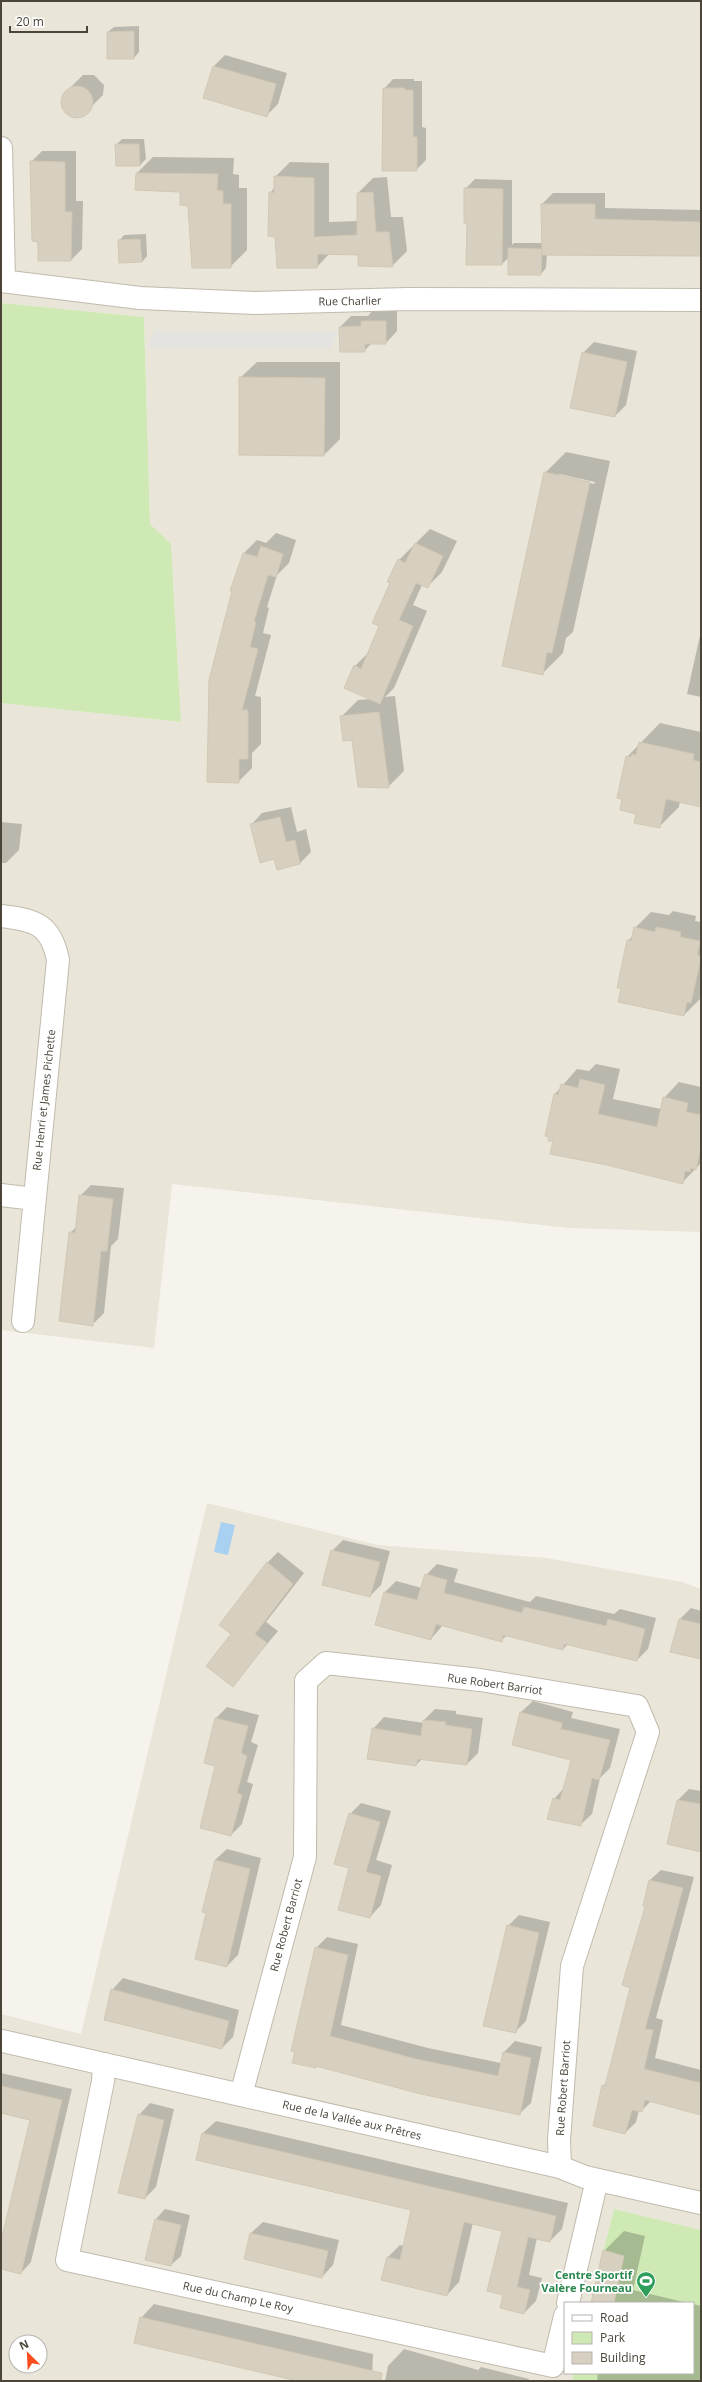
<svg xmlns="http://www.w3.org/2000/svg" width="702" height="2382" viewBox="0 0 702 2382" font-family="'Open Sans',sans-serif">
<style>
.residential{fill:#e9e5d9;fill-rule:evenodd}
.green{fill:#cfe9b4}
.parking{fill:#e4e3df}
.water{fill:#a8d0f1}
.shadow{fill:#0003;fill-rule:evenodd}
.building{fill:#d7cfc0;stroke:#d2c8b3}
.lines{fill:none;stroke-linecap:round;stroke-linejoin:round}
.street-casing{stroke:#c1bbad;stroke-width:24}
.street{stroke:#fff;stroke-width:22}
.labels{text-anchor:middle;stroke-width:3.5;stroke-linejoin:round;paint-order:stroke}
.street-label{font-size:11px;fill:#4a4439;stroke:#fff}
.leisure-label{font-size:11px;font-weight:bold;fill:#27864d;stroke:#fff;text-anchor:end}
</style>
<rect width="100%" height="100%" fill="#f5f3eb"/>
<g class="residential">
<path d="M1,1H701V1232L569,1228L172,1184L154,1348L1,1330V703L181,722L171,544L150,524L144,317L1,303Z"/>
<path d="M207,1503L378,1545L546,1558L682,1582L701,1589V2230L614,2209L590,2303H565V2373H574L572,2381H1V2014L81,2034ZM16,2342H40V2366H16Z"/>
</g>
<g class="green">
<path d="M1,303L144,317L150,524L171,544L181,722L1,703Z"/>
<path d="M614,2209L701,2230V2381H572L574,2373H693V2303H590Z"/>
</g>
<path class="parking" d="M155,331L338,332L330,349H147Z"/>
<path class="water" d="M221,1522L235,1525L228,1555L214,1552Z"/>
<g class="shadow">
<path d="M139,26V52L134,58L108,32L114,27Z"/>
<path d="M225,55L287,73L278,104L266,116L214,66Z"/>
<path d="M83,75H94L104,85L103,95L81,117H71L62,107V96Z"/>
<path d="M393,79H414V81H422V127L426,128V160L416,170L384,89Z"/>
<path d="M122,139H144L146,159L140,165H117L116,145Z"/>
<path d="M42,151H76V201H83L82,249L71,260H39L31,162Z"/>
<path d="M153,157L234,158L233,174L239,175V188H247V250L230,267L181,191L137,173Z"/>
<path d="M290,162L329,163V222L358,221V193L373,178L387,177L391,217H403L407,251L392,266L359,254L330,253L317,267L276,236L270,193L275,187V177Z"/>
<path d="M475,179L512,180V245L514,243H543L542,204L553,193H605V208L701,210V255L547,254L546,268L541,274L509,257L502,264L468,222L465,189Z"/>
<path d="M146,234L147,256L142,262L119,241L124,235Z"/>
<path d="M373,310H397V331L386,343H372L364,351L340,327L351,316H368Z"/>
<path d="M594,342L637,351L626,405L615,416L583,353Z"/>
<path d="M257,362H340V439L324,455L240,378Z"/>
<path d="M566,452L610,461L573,632L566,638L563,653L542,674L545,473ZM559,474L595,482L594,484L559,476Z"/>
<path d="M430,529L457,541L442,572L427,587L422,585L413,605L427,611L394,688L385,697L395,696L404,771L388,787L352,738L341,717L358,700L371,699L355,666L370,651L381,626L399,560Z"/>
<path d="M276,533L296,540L289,563L277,575L267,607L269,608L263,633L271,635L255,696L261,697V744L252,753V768L238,782L244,553L257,540L266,543Z"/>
<path d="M701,631V697L687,694Z"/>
<path d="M660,723L701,732V806L680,801L679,807L659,827L638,813L627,757Z"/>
<path d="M291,807L297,832L306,829L311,852L300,863L275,858L251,825L262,813Z"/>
<path d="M1,822L22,824L19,850L6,863H1Z"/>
<path d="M673,911L696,916L695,921L701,922V994L700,999L684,1015L628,941L633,935L635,928L651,912L669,915Z"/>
<path d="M596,1064L620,1069L613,1099L661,1109L664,1098L679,1082L701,1087V1163L682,1183L554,1141L555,1094L577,1069L589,1071Z"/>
<path d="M91,1185L124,1188L118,1239L111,1246L104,1313L92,1325L70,1233L77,1226L80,1196Z"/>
<path d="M343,1540L390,1551L381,1585L370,1596L332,1551Z"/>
<path d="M278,1552L304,1573L266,1622L278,1631L233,1685L267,1563Z"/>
<path d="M437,1564L458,1569L454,1582L530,1602L536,1596L614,1614L620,1609L656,1618L648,1649L637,1660L568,1644L563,1649L507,1635L501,1641L443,1625L431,1639L376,1624L385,1592L396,1581L422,1588L426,1575Z"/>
<path d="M691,1608L701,1611V1658L680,1619Z"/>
<path d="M533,1701L573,1712L571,1718L620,1729L610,1768L600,1778L592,1814L580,1825L554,1799L564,1788L572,1760L513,1744L521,1712Z"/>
<path d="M227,1707L259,1715L251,1742L258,1745L247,1782L253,1784L242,1824L231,1835L216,1718Z"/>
<path d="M435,1709L456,1711V1714L483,1718L478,1753L467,1764L422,1759L416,1765L373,1729L384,1717L424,1723V1720Z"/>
<path d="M689,1789L701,1791V1849L678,1800Z"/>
<path d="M361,1803L391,1811L376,1860L392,1865L381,1905L370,1917L350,1867V1814Z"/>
<path d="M227,1849L261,1858L238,1955L227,1966L207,1912L215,1860Z"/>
<path d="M661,1870L694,1877L656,2018L663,2020L655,2058L701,2070V2114L651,2101L641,2111L639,2110L636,2122L625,2133L603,2086L607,2082L631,1987L650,1880Z"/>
<path d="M519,1915L550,1922L526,2021L515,2032L508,1926Z"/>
<path d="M327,1937L358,1944L341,2025L428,2048L501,2063L504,2052L515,2041L542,2047L531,2103L519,2114L318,2066L316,2067V1948Z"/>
<path d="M123,1978L239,2010L233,2037L222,2048L112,1990Z"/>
<path d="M1,2073L72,2089L31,2262L21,2273L1,2268V2245L31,2119L1,2112Z"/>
<path d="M150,2103L174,2109L156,2187L145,2198L139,2115Z"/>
<path d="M216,2121L568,2203L562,2229L550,2241L537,2238L529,2275L542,2278L536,2301L524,2313L504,2294L503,2230L473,2223L459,2282L447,2295L388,2257L400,2245L404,2246L412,2209L203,2133Z"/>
<path d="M165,2209L190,2215L181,2256L171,2265L156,2219Z"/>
<path d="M263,2222L339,2240L333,2265L322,2277L245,2259L251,2233Z"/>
<path d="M624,2231L645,2236L633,2290L688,2303H591L604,2251Z"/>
<path d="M154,2304L373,2354L372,2380L303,2381L141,2318Z"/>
<path d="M693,2304L701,2306V2381H597L598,2373H693Z"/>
<path d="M404,2349L478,2370L481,2367L529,2379V2381H385L388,2366Z"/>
</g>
<g class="building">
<path d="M134,31V59H107V32Z"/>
<path d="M213,66L276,84L267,117L203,98Z"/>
<circle cx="77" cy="102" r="16"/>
<path d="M383,88H404L405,90H413V137H417V171H382Z"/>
<path d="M115,144H139L140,166H116Z"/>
<path d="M30,161L65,162V212H72L71,261H38V242L32,241Z"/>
<path d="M136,173L218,174L217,190L223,191V204H231V268H192L188,206L180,205V192L135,190Z"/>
<path d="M274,176L314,178V237L357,235V193L373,192L376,232H389L393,267L358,266V255L318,254L317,268H277L275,237L268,236L269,192L274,193Z"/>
<path d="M464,188L503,189L502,265H466L467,223H464Z"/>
<path d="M541,204H595V219L701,222V256L542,255Z"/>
<path d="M140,239L142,262L119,263L118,240Z"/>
<path d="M508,248L542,249L541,275H508Z"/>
<path d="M361,321H386V344H365V352H340L339,327L361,326Z"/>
<path d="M582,352L627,362L615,417L570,408Z"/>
<path d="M239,377L325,378L324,456L239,455Z"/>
<path d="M544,472L590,482L552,653L547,652L543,675L502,666Z"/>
<path d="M415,543L443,556L428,588L416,583L399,620L413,626L380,704L344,688L354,665L361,669L379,626L372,623L390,583L387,582L398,559L405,563Z"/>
<path d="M261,546L283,554L276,577L268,575L254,621L256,622L250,647L258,649L242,710H248V759H239V783L207,782L209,680L232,591H230L243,553L257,557Z"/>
<path d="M379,712L389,788L358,787L352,740L343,741L340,716Z"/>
<path d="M639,742L694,754L693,760L701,762V807L666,799L660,828L634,823L636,814L620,810L622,799L617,798L626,756L631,757L632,754L636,755Z"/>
<path d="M280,817L286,842L295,840L300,864L277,870L274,859L260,863L250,824Z"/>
<path d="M634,927L655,932L656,927L681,932L680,937L700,941L697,955L701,956V958L691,1003L687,1002L684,1016L618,1002L621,988H617L627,940L631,941Z"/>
<path d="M580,1079L605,1085L598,1114L657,1127L663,1097L688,1103L686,1112L701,1115V1146L696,1170L691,1168L690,1172L685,1171L683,1184L607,1165L550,1154L553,1141H548L549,1137L545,1136L554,1094L558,1095L561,1084L578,1088Z"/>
<path d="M79,1195L113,1199L107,1251H101L93,1326L59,1321L69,1232L75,1233Z"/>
<path d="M331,1550L380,1562L370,1597L322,1585Z"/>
<path d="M267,1562L293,1584L255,1634L267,1643L233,1687L206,1666L231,1634L219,1625Z"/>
<path d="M425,1574L447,1580L444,1593L522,1613L524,1607L606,1626L608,1619L645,1629L637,1661L564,1644L563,1650L503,1635L502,1642L436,1624L431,1640L375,1625L384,1592L417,1600Z"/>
<path d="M679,1619L701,1624V1659L670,1652Z"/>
<path d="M520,1712L562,1723L561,1729L610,1740L599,1780L592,1778L581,1826L547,1819L553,1798L560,1800L571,1760L512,1745Z"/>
<path d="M215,1718L248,1726L241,1753L247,1756L237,1793L242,1795L231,1836L200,1828L215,1766L204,1763Z"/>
<path d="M423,1720L446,1722L445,1725L472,1729L467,1765L418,1759L416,1766L367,1759L372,1728L421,1736Z"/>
<path d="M677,1800L701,1804V1852L667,1844Z"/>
<path d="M349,1813L380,1822L366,1872L381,1876L370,1918L338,1910L349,1868L334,1864Z"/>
<path d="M215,1860L250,1869L227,1967L195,1959L206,1913L202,1912Z"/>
<path d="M649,1880L683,1888L645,2029L653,2030L644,2069L701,2083V2115L645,2100L642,2112L632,2110L625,2134L593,2126L602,2085L605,2086L630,1988L622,1985L645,1907L643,1906Z"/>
<path d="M507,1925L539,1933L516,2033L483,2026Z"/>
<path d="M315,1947L348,1955L330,2036L416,2059L498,2076L503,2052L531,2058L520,2115L421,2094L316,2066V2068L292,2063L295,2052L291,2051Z"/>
<path d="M111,1989L229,2021L222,2049L104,2020Z"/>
<path d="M1,2086L62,2100L21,2274L1,2269V2241L30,2120L1,2113Z"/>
<path d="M138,2114L164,2120L145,2199L118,2193Z"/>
<path d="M202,2133L556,2216L550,2242L528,2237L517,2287L530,2290L524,2314L500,2308L503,2295L487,2291L502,2231L464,2222L447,2296L381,2280L387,2257L400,2260L411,2210L196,2160Z"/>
<path d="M155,2219L181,2225L171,2266L145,2260Z"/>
<path d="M250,2233L328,2251L322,2278L244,2259Z"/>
<path d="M603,2250L624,2256L614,2303H591Z"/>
<path d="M140,2317L382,2373L381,2381H298L134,2343Z"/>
</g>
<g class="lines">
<g class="street-casing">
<g id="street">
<path d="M1,148L4,281"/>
<path d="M1,281L140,298L255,303L408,299L701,300"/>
<path d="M1,916C35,920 51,924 58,960L23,1321"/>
<path d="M1,1195L34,1199"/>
<path d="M2,2041L560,2167L585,2177L701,2203"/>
<path d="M104,2064L103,2081L67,2260L553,2366L565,2316"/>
<path d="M241,2095L305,1857L306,1681L326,1663L480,1680L637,1706L648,1732L572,1966L559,2140L560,2167"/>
<path d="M568,2303L597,2180"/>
</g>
</g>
<use href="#street" class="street"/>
</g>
<defs>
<g id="stadium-pin" transform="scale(1)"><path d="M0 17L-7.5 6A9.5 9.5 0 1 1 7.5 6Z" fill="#2e9e5b" stroke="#fff"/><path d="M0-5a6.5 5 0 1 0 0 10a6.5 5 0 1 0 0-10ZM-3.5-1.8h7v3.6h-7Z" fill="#fff"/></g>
</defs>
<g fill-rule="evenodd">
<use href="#stadium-pin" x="646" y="2281"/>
</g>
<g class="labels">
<g class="street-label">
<text transform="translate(350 301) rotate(-1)" y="4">Rue Charlier</text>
<text transform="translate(44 1100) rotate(-84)" y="4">Rue Henri et James Pichette</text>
<text transform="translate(495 1684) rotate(8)" y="4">Rue Robert Barriot</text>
<text transform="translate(286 1925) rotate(-75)" y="4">Rue Robert Barriot</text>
<text transform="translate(563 2088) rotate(-86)" y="4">Rue Robert Barriot</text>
<text transform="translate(352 2120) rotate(13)" y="4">Rue de la Vallée aux Prêtres</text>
<text transform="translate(238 2297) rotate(12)" y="4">Rue du Champ Le Roy</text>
</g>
<g class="leisure-label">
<text x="632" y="2279">Centre Sportif<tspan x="632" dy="13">Valère Fourneau</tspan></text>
</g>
</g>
<rect width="702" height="2382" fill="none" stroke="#4a4439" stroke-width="4"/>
<rect x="564" y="2302" width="130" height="72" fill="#ffffff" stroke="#b7b4b0"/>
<rect x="572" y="2315" width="20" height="6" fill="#ffffff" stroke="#b7b4b0"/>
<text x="600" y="2322" font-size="12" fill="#4a4439">Road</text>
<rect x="572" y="2332" width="20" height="12" fill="#cfe9b4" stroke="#b7b4b0"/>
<text x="600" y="2342" font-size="12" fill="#4a4439">Park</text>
<rect x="572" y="2352" width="20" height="12" fill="#d7cfc0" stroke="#b7b4b0"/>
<text x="600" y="2362" font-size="12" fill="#4a4439">Building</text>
<g transform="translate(28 2354) rotate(336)"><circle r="19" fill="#ffffff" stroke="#b7b4b0"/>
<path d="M0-3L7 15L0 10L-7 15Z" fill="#fa4b1e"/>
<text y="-6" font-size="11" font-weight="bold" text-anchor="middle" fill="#4a4439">N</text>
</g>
<path d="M10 26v6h77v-6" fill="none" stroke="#4a4439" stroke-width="2"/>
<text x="16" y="26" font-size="12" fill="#4a4439" stroke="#ffffff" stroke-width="3" paint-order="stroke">20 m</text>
</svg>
